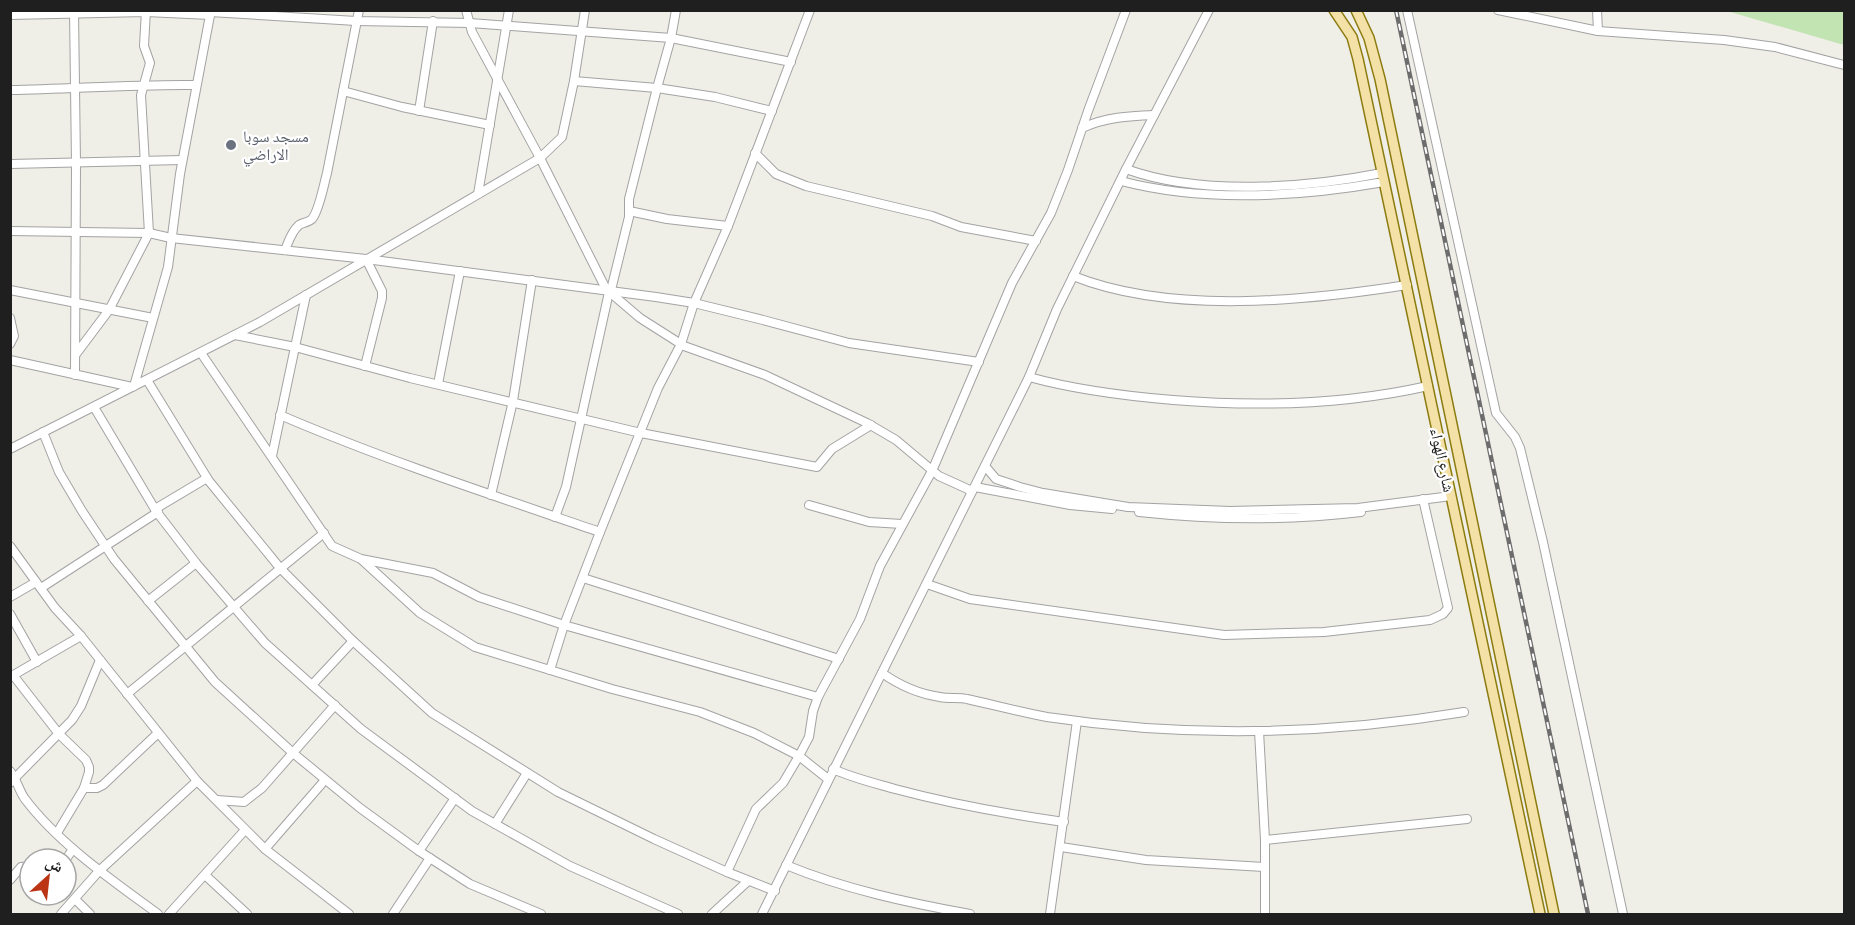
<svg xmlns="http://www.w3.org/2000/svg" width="1855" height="925" viewBox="0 0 1855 925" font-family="'Source Sans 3','Noto Naskh Arabic',sans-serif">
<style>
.grass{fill:#c1e4b2}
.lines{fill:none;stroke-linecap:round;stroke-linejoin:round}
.minor-casing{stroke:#a3a3a3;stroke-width:10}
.major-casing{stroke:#8c7b0f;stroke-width:12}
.minor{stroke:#fff;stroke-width:8}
.major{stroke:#f3e1a8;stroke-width:9}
.rail-casing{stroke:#6d6d6d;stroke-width:4.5}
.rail{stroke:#fff;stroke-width:2;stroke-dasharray:7;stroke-linecap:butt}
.worship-dot{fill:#6b7280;stroke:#fff;stroke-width:2}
.labels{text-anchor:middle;stroke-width:4.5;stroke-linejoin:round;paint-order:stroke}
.worship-label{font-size:16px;fill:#5b616d;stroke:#fff;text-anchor:start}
.street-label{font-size:16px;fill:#1f1f1f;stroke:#fff}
</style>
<rect width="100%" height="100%" fill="#efeee7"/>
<path class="grass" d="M1727,11H1844V45Z"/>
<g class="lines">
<g class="minor-casing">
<g id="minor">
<path d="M74,10L76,164L75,375"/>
<path d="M466,10L472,32L540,158L606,289L640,318L684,346L765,375L867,423L896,440L939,476L972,491"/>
<path d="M1407,10L1496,413L1515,437L1520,448L1543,542L1623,914"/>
<path d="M1498,10L1598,31L1724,40L1775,47L1844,65"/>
<path d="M1597,10L1598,31"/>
<path d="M210,12L356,21L470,23L671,38L791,62"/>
<path d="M10,15L146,12L210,15"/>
<path d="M574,81L657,88L715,97L772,111"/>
<path d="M10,90C73,89 134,84 196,85"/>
<path d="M343,91L402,107L490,125"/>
<path d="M419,111L433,21"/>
<path d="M1082,128C1106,117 1129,116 1154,115"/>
<path d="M755,153L776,174L806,186L932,216L961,227L1036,241"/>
<path d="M10,164L182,160"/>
<path d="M1126,169C1200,196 1306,188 1382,173"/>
<path d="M1121,181C1205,203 1298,197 1384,182"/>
<path d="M478,194L509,10"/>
<path d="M629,211L667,219L728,226"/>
<path d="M10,231L149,233L171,238L366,259L656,297L694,303L763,320L849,343L979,362"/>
<path d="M285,250C289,241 291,232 299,225C303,222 308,223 312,219C319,211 324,184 327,173L359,10"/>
<path d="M1073,276C1171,315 1305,301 1407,285"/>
<path d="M10,290L153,318"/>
<path d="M611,290L629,217V199L657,88L671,38L676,10"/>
<path d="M10,318L14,336L10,344"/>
<path d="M235,335L295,347L410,378L641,433L817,467L832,449L871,425"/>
<path d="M201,353L332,546L361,559L433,573L479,597L564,625L818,697"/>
<path d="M76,354L109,310L149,233L141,95L150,63L144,46L146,10"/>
<path d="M10,360L132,387"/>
<path d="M365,366L382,298V291L366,259"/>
<path d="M1029,377C1076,390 1125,396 1173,400C1259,407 1344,405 1428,386"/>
<path d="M147,380L209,481L280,568L353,641L432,713L558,792L654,839L727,872L775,891"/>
<path d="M438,384L460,271"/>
<path d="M134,386L168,267L180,174L211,10"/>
<path d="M94,407L156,511L196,563L265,643L361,729L472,811L570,866L678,914"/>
<path d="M280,415C385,460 492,495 600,532"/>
<path d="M43,432L59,472L82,511L114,559L215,682L293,753L360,808L419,851L470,884L541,914"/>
<path d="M10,449L260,322L540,158L562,137L574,81L585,10"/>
<path d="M272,456L306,295"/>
<path d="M985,466L996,479L1020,487L1043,493L1128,507L1230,511L1358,508L1451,496"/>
<path d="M975,487L1070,505L1112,509"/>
<path d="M491,495L513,401L532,280"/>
<path d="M809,505L869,522L902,524"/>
<path d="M155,509L207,478"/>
<path d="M1139,512C1214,520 1286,521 1361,512"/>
<path d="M555,517L566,487L609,292"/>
<path d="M10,546L55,608L81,636L197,781L265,849L349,914"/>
<path d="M362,560L420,613L475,647L612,689L700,712L754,733L799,756L828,779"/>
<path d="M583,578L839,659"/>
<path d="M927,584L970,599L1224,635L1324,632L1430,620L1443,614L1448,608L1423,499"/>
<path d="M41,588L158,512"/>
<path d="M10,597L36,582"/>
<path d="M148,601L196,563"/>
<path d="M10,614L37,662"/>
<path d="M550,670L564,625L600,532L658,388L681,344L694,303L728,226L810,10"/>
<path d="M882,673C899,685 919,694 940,697C949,699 959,697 967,699C994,705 1020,712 1047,717C1186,738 1326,735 1464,712"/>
<path d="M13,675L59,734L86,760L89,767V772L84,788L57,833"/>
<path d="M10,677L81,636"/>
<path d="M312,685L353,641"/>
<path d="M127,694L324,533"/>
<path d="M1259,731L1265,840V914"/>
<path d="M833,769C853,778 874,783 895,789C951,804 1007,814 1064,822"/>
<path d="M10,771C17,780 19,791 25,799C59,844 113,881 158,914"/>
<path d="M10,783L72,720L81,706L100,660"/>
<path d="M84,788H97L103,785L157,734"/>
<path d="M217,800L244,802L262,788L335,705"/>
<path d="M495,824L527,773"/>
<path d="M1265,840L1467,819"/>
<path d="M1061,847L1146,860L1264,867"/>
<path d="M265,849L325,780"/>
<path d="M419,851L455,798"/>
<path d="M66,859L73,849"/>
<path d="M786,865C844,889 909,903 970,914"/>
<path d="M727,872L756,809L783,783L799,756L809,737L813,711L818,697L860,619L880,566L932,471L1012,283L1051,213L1068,170L1088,111L1126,10"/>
<path d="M205,875L247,914"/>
<path d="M10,880L21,867L30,866"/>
<path d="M75,899L90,914"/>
<path d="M61,914L99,871L197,781"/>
<path d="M169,914L245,830"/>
<path d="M393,914L430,858"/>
<path d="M712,914L748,881"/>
<path d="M762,914L1029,377L1057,309L1126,169L1209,10"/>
<path d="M1050,914L1077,721"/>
</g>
</g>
<g class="major-casing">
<g id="major">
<path d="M1334,10L1352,37L1358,59L1540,914"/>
<path d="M1356,10L1369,38L1380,79L1554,914"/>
</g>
</g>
<use href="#minor" class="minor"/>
<use href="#major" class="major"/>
<g class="rail-casing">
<path id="rail" d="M1396,10L1588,914"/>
</g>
<use href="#rail" class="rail"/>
</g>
<circle class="worship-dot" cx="231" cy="145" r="6"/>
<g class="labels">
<g class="worship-label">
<text x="243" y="142">مسجد سوبا<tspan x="243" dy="18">الاراضي</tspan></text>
</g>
<g class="street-label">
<text transform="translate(1443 460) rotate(78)" y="6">شارع الهواء</text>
</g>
</g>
<rect width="1855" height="925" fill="none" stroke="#1f1f1f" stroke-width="24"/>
<g transform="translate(48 877) rotate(27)"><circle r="28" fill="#ffffff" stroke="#a5a5a5" stroke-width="1.5"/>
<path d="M0-4.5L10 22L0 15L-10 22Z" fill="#bb3514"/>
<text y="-9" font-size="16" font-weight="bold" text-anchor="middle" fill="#1f1f1f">ش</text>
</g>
</svg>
